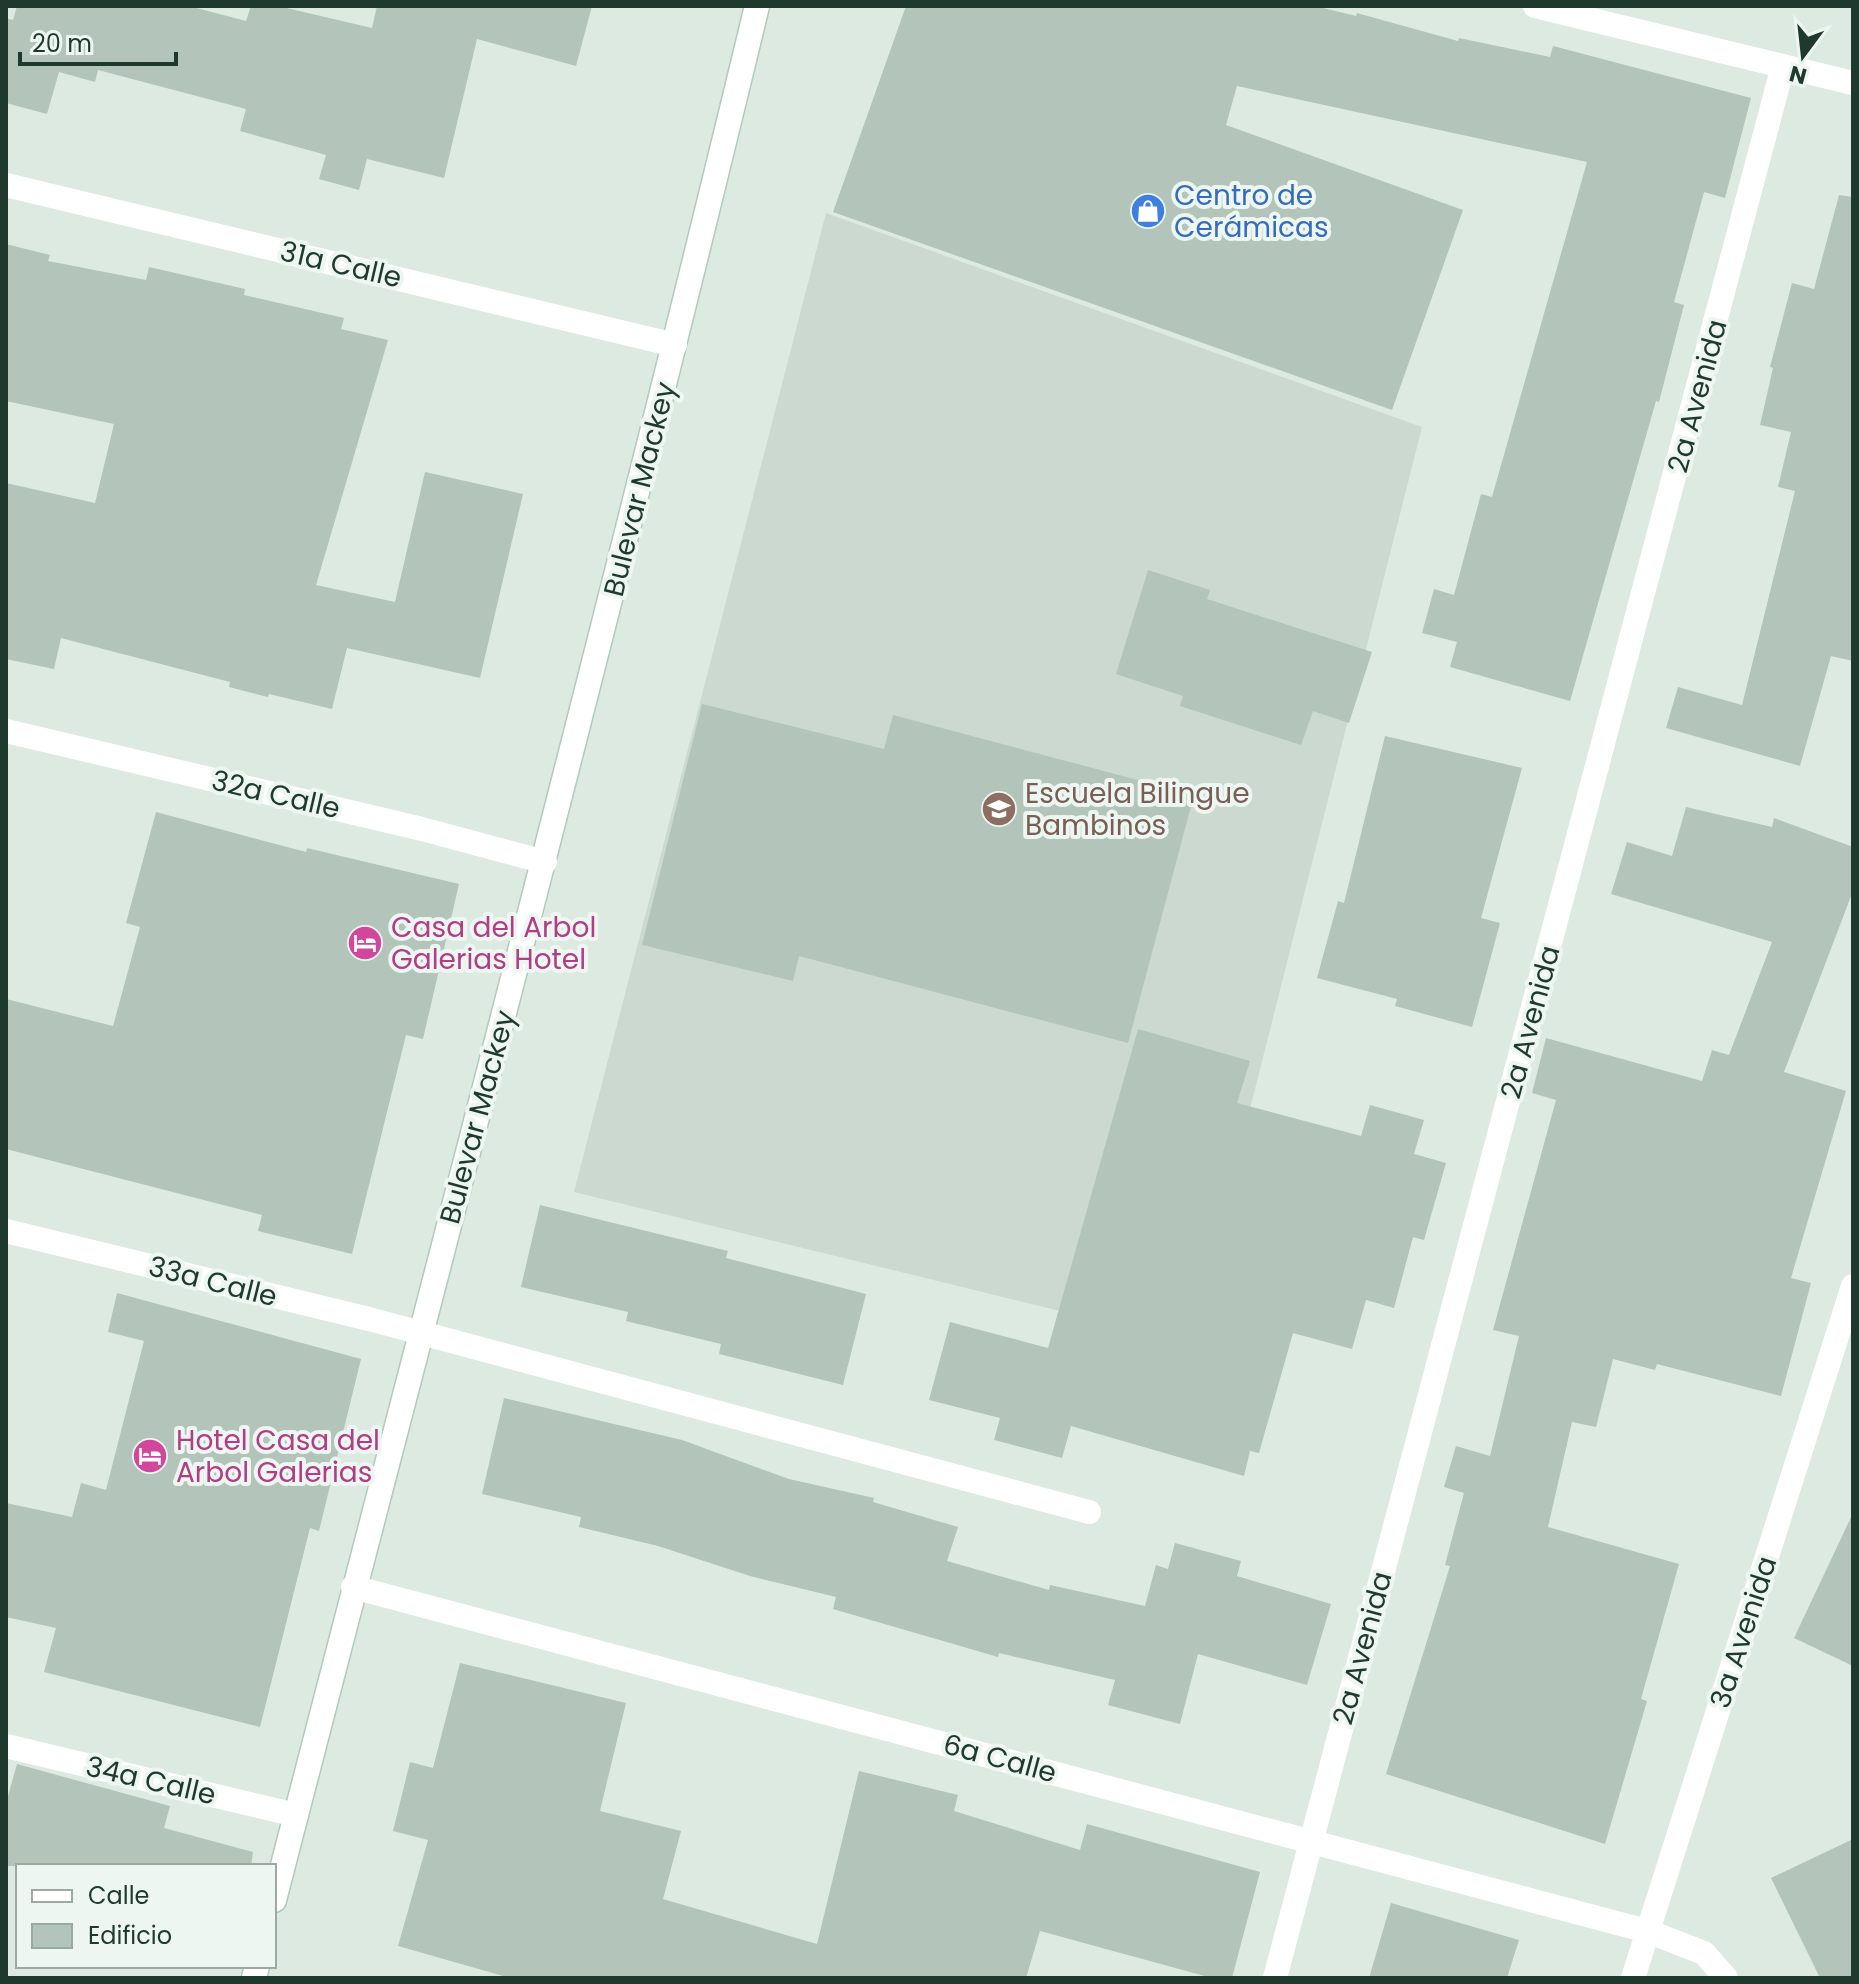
<svg xmlns="http://www.w3.org/2000/svg" width="1859" height="1984" viewBox="0 0 1859 1984" font-family="Poppins,sans-serif">
<style>
.built{fill:#cbd9d1}
.building{fill:#b3c4bb}
.lines{fill:none;stroke-linecap:round;stroke-linejoin:round}
.secondary-casing{stroke:#b0cabd;stroke-width:27}
.street{stroke:#fff;stroke-width:24}
.secondary{stroke:#fff;stroke-width:24}
.labels{text-anchor:middle;stroke-width:8;stroke-linejoin:round;paint-order:stroke}
.shop-label{font-size:28px;fill:#366cbe;stroke:#edf6f1;text-anchor:start}
.street-label{font-size:28px;fill:#1f392e;stroke:#edf6f1}
.education-label{font-size:28px;fill:#785e54;stroke:#edf6f1;text-anchor:start}
.hotel-label{font-size:28px;fill:#b23c85;stroke:#edf6f1;text-anchor:start}
</style>
<rect width="100%" height="100%" fill="#ddeae2"/>
<path class="built" d="M826,213L1422,427L1191,1343L574,1192Z"/>
<g class="building">
<path d="M17,6H189L246,21L251,6H278L372,28L377,6H592L576,66L477,39L444,178L367,159L359,190L319,179L326,155L240,131L246,109L98,70L95,82L59,72L47,114L6,103V18L13,20Z"/>
<path d="M906,6H1315L1356,16L1357,13L1458,41L1459,38L1550,57L1553,46L1751,98L1725,198L1704,192L1674,302L1684,305L1659,402L1656,401L1570,701L1450,667L1457,642L1422,633L1434,589L1454,595L1481,494L1492,497L1587,162L1237,86L1226,125L1463,210L1392,410L833,212Z"/>
<path d="M1839,195L1853,197V661L1831,656L1800,766L1666,728L1678,687L1742,705L1795,491L1778,487L1791,432L1760,425L1773,368L1770,367L1792,283L1814,289Z"/>
<path d="M6,244L50,255L48,261L146,280L149,267L245,289L244,295L344,318L341,329L388,340L316,585L395,602L425,472L523,494L480,678L347,648L332,709L269,694L268,697L229,687L230,682L61,638L54,669L6,659V483L95,503L114,424L6,401Z"/>
<path d="M1148,570L1210,590L1207,599L1372,652L1349,723L1313,711L1301,745L1180,706L1183,696L1116,674Z"/>
<path d="M702,704L884,749L893,715L1194,795L1128,1043L799,956L793,981L642,945Z"/>
<path d="M1385,736L1522,768L1481,918L1500,923L1472,1027L1395,1006L1397,999L1317,978L1338,901L1344,903Z"/>
<path d="M1686,807L1772,827L1774,818L1853,847V891L1784,1072L1846,1091L1791,1278L1811,1283L1781,1396L1657,1364L1655,1370L1613,1359L1596,1427L1572,1422L1548,1527L1679,1564L1641,1699L1647,1701L1605,1844L1386,1774L1450,1566L1445,1565L1464,1493L1444,1487L1456,1446L1490,1456L1519,1336L1493,1330L1556,1100L1532,1093L1546,1038L1702,1081L1712,1050L1729,1055L1772,942L1611,894L1627,842L1672,856Z"/>
<path d="M156,812L306,852L307,848L459,884L423,1039L406,1035L352,1254L258,1231L262,1215L6,1149V999L113,1026L140,927L126,923Z"/>
<path d="M1138,1029L1250,1061L1237,1103L1361,1136L1370,1105L1424,1120L1414,1154L1446,1163L1424,1240L1413,1237L1394,1308L1366,1300L1352,1349L1293,1333L1259,1453L1250,1451L1244,1476L1071,1426L1062,1458L994,1440L1000,1418L929,1400L950,1322L1048,1348Z"/>
<path d="M540,1205L728,1251L726,1258L866,1294L843,1385L719,1354L721,1344L626,1321L628,1312L521,1287Z"/>
<path d="M117,1293L361,1359L319,1531L310,1528L260,1727L44,1672L56,1628L6,1617V1503L72,1517L81,1483L106,1490L144,1341L108,1332Z"/>
<path d="M504,1398L682,1440L789,1479L874,1498L873,1502L958,1527L947,1561L1049,1590L1050,1585L1145,1606L1156,1565L1168,1569L1175,1543L1241,1561L1237,1576L1331,1604L1307,1685L1198,1654L1180,1724L1108,1705L1115,1680L999,1653L998,1657L833,1609L836,1597L750,1576L658,1546L579,1527L581,1517L482,1494Z"/>
<path d="M1853,1513V1666L1794,1638Z"/>
<path d="M460,1663L626,1703L600,1811L681,1831L663,1899L817,1944L859,1771L958,1795L954,1811L1080,1850L1087,1824L1260,1872L1232,1978H1212L1040,1931L1026,1978H510L398,1946L428,1840L393,1831L410,1762L433,1768Z"/>
<path d="M17,1764L170,1806L164,1828L253,1852L251,1866H6V1803Z"/>
<path d="M1853,1839V1978H1820L1771,1878Z"/>
<path d="M1391,1903L1519,1940L1507,1978H1369Z"/>
</g>
<g class="lines">
<g class="secondary-casing">
<g id="secondary">
<path d="M274,1900C437,1269 604,640 757,6"/>
<path d="M254,1978L257,1966"/>
</g>
</g>
<g class="street">
<path d="M1535,6L1853,83"/>
<path d="M6,185L675,345"/>
<path d="M6,731L422,829L545,862"/>
<path d="M6,1231L369,1319L1089,1512"/>
<path d="M353,1587L1647,1931L1704,1953L1726,1978"/>
<path d="M6,1746L296,1815"/>
<path d="M1275,1978L1783,66"/>
<path d="M1633,1978L1853,1286"/>
</g>
<use href="#secondary" class="secondary"/>
</g>
<defs>
<g id="shop-disc" transform="scale(1.8)"><circle r="9.5" fill="#3f7fe0" stroke="#edf6f1"/><path d="M-5-2.5h2.3a2.7 3.5 0 0 1 5.4 0H5L5.5 6h-11ZM-1.5-2.5h3a1.5 2.3 0 0 0-3 0Z" fill="#fff"/></g>
<g id="school-disc" transform="scale(1.8)"><circle r="9.5" fill="#8d6e63" stroke="#edf6f1"/><path d="M0-5L7-2L0 1L-7-2ZM-4 1L0 2.5L4 1V4Q0 6-4 4Z" fill="#fff"/></g>
<g id="hotel-disc" transform="scale(1.8)"><circle r="9.5" fill="#d1479c" stroke="#edf6f1"/><path d="M-6-4.5h1.5V1H6V5H4.5V3h-9V5H-6ZM-4 0a1.8 1.8 0 1 1 3.6 0ZM.5 0V-2.5h3Q6-2.5 6 0Z" fill="#fff"/></g>
</defs>
<g fill-rule="evenodd">
<use href="#shop-disc" x="1148" y="211"/>
<use href="#school-disc" x="999" y="809"/>
<use href="#hotel-disc" x="365" y="943"/>
<use href="#hotel-disc" x="150" y="1456"/>
</g>
<g class="labels">
<g class="shop-label">
<text x="1174" y="205">Centro de<tspan x="1174" dy="32">Cerámicas</tspan></text>
</g>
<g class="street-label">
<text transform="translate(341 264) rotate(13)" y="10">31a Calle</text>
<text transform="translate(1697 396) rotate(-75)" y="10">2a Avenida</text>
<text transform="translate(639 489) rotate(-76)" y="10">Bulevar Mackey</text>
<text transform="translate(276 794) rotate(13)" y="10">32a Calle</text>
<text transform="translate(1530 1022) rotate(-75)" y="10">2a Avenida</text>
<text transform="translate(477 1117) rotate(-75)" y="10">Bulevar Mackey</text>
<text transform="translate(213 1281) rotate(14)" y="10">33a Calle</text>
<text transform="translate(1743 1632) rotate(-72)" y="10">3a Avenida</text>
<text transform="translate(1362 1648) rotate(-75)" y="10">2a Avenida</text>
<text transform="translate(1000 1758) rotate(15)" y="10">6a Calle</text>
<text transform="translate(151 1780) rotate(13)" y="10">34a Calle</text>
</g>
<g class="education-label">
<text x="1025" y="803">Escuela Bilingue<tspan x="1025" dy="32">Bambinos</tspan></text>
</g>
<g class="hotel-label">
<text x="391" y="937">Casa del Arbol<tspan x="391" dy="32">Galerias Hotel</tspan></text>
<text x="176" y="1450">Hotel Casa del<tspan x="176" dy="32">Arbol Galerias</tspan></text>
</g>
</g>
<rect width="1859" height="1984" fill="none" stroke="#1f392e" stroke-width="16"/>
<rect x="16" y="1864" width="260" height="104" fill="#edf6f1" stroke="#9baaa3" stroke-width="2"/>
<rect x="32" y="1890" width="40" height="12" fill="#ffffff" stroke="#9baaa3" stroke-width="2"/>
<text x="88" y="1904" font-size="24" fill="#1f392e">Calle</text>
<rect x="32" y="1924" width="40" height="24" fill="#b3c4bb" stroke="#9baaa3" stroke-width="2"/>
<text x="88" y="1944" font-size="24" fill="#1f392e">Edificio</text>
<g transform="translate(1803 56) rotate(195)" stroke="#edf6f1" stroke-width="6" paint-order="stroke">
<path d="M0-6L14 30L0 20L-14 30Z" fill="#1f392e"/>
<text y="-12" font-size="22" font-weight="bold" text-anchor="middle" fill="#1f392e">N</text>
</g>
<path d="M20 52v12h156v-12" fill="none" stroke="#1f392e" stroke-width="4"/>
<text x="32" y="52" font-size="24" fill="#1f392e" stroke="#edf6f1" stroke-width="6" paint-order="stroke">20 m</text>
</svg>
